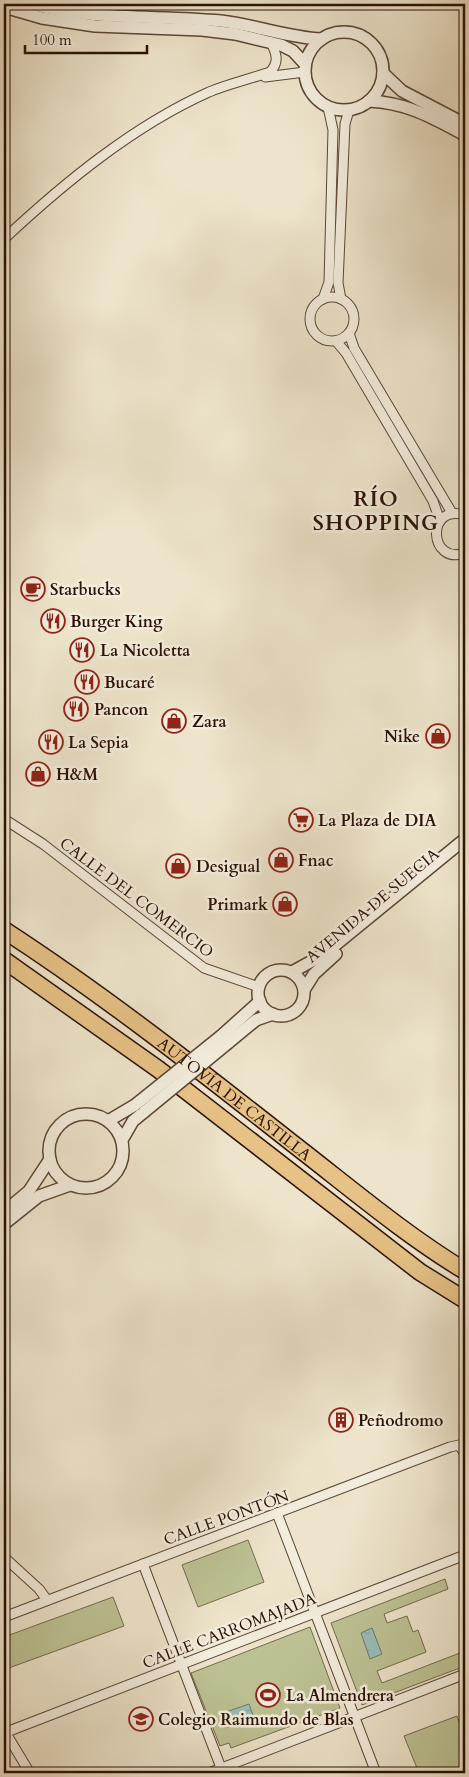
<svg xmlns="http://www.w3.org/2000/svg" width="469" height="1777" viewBox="0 0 469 1777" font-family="Cardo,serif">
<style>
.green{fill:#bdc294;stroke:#746a4c}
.water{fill:url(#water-ripples);stroke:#6d7970}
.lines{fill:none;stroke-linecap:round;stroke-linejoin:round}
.minor-casing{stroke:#5b4636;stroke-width:11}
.tertiary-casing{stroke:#5b4636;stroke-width:14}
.motorway-casing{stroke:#2a1105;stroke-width:19}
.minor{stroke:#f3eddd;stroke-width:9}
.tertiary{stroke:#f3eddd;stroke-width:11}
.motorway{stroke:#e6c286;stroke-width:16}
.tertiary-bridge-casing{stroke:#5b4636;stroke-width:14;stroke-linecap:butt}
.tertiary-bridge{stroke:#f3eddd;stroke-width:11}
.labels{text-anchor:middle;stroke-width:5;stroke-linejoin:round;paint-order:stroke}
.poi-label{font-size:16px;font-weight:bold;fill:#2a1105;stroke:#f3eddd;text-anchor:start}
.street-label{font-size:16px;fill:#2a1105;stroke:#f3eddd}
.district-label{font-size:21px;font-weight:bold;letter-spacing:1px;fill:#2a1105;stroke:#f3eddd}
</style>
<defs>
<pattern id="water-ripples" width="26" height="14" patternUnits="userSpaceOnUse" patternTransform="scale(1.25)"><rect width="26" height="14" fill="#99beb8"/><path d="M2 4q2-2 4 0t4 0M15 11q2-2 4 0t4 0" fill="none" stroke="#84a29d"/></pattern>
</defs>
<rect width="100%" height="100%" fill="#ede4cb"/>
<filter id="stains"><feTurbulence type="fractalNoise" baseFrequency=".004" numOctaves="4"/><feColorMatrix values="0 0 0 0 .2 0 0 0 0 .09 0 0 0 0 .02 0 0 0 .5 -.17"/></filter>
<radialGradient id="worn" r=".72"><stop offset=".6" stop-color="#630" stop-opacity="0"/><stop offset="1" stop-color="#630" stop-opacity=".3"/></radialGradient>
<g class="green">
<path d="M248,1540L264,1582L198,1607L182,1565Z"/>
<path d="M445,1579L448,1589L384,1614L387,1623L407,1616L413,1632L418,1630L426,1652L377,1671L382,1683L465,1651V1666L362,1705L331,1623Z"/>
<path d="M113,1597L124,1626L6,1669L4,1666V1637Z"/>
<path d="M310,1627L340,1708L231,1748L229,1743L220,1746L191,1673Z"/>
<path d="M457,1716L465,1738V1773H419L404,1736Z"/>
</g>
<g class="water">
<path d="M372,1628L382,1654L370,1659L361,1633Z"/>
<path d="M249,1704L254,1718L225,1728L220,1714Z"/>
</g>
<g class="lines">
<g class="minor-casing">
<g id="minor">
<path d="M265,77L305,72"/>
<path d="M4,239C64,183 133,126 209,92C228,84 250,79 270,72C280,62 276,53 271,42"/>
<circle cx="332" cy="319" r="22"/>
<path d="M323,299L329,282L333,130L328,107"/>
<path d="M341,299L338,283L345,124L349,110"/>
<path d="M349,333L354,348L452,513"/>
<path d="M336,341L346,353L433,501L440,521"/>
<path d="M465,515C425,503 429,566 465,553"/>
<path d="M4,819L43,844L204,968L259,987"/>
<path d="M277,1513L376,1773"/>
<path d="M4,1557L39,1589L47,1600"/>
<path d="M143,1564L223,1773"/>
<path d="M4,1617L450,1447L459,1445L465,1454"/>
<path d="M4,1730L30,1773"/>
<path d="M4,1733L465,1555"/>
<path d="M209,1773L465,1674"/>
</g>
</g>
<g class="tertiary-casing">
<g id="tertiary">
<path d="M32,4C93,21 158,15 221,21C256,25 288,38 322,39"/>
<path d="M4,7L42,18L95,26L202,30L235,34L281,45L293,51L305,64"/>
<circle cx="344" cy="71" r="39"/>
<path d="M383,73L402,91L465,124"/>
<path d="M369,101C408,103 431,117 465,135"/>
<circle cx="281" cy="993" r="23"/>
<path d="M292,972L323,955L465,839"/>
<path d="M304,990L314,974L336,954"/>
<path d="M221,1036L260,1001"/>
<path d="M228,1043L256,1020L273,1014"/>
<circle cx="86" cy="1151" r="37"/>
<path d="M108,1121L135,1105"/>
<path d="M122,1140L133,1121L144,1112"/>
<path d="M4,1212L29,1191L50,1159"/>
<path d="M4,1224L39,1196L70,1185"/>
</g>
</g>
<g class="motorway-casing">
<g id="motorway">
<path id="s1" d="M4,930C104,995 198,1069 292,1143C349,1187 404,1234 465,1271"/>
<path d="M4,960L158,1069L420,1272L465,1300"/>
</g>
</g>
<use href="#minor" class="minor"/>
<use href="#tertiary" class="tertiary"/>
<use href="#motorway" class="motorway"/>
<g class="tertiary-bridge-casing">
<g id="tertiary-bridge">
<path d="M135,1105L221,1036"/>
<path d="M144,1112L228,1043"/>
</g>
</g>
<use href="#tertiary-bridge" class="tertiary-bridge"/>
</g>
<defs>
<g id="cafe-ring" transform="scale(1.25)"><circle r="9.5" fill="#f3eddd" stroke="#8f2418" stroke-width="1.5"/><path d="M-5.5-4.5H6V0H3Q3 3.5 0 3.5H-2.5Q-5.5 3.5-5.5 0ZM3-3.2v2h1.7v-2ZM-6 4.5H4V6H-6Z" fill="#8f2418"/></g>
<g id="restaurant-ring" transform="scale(1.25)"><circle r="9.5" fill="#f3eddd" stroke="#8f2418" stroke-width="1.5"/><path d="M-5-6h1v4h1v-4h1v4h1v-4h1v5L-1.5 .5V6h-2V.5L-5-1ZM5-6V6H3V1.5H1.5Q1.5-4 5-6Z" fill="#8f2418"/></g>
<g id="shop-ring" transform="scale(1.25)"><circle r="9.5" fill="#f3eddd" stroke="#8f2418" stroke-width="1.5"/><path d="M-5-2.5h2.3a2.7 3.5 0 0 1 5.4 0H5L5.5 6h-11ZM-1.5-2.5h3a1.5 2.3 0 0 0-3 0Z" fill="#8f2418"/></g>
<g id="supermarket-ring" transform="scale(1.25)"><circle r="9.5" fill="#f3eddd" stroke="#8f2418" stroke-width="1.5"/><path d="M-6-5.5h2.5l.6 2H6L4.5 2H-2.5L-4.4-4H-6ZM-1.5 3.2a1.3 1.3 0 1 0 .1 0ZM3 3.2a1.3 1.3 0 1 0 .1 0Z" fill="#8f2418"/></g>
<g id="building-ring" transform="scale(1.25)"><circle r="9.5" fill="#f3eddd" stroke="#8f2418" stroke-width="1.5"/><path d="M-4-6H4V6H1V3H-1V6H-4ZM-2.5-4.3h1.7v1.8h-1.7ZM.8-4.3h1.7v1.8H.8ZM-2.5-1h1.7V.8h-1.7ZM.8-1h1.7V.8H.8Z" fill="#8f2418"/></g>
<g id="stadium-ring" transform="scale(1.25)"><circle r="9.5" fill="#f3eddd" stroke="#8f2418" stroke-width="1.5"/><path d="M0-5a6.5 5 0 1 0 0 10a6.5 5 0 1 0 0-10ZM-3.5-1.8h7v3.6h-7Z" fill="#8f2418"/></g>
<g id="school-ring" transform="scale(1.25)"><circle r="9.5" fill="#f3eddd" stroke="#8f2418" stroke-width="1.5"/><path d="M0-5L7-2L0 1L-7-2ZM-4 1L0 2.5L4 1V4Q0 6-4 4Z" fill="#8f2418"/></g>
</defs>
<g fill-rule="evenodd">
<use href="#cafe-ring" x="33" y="589"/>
<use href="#restaurant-ring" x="53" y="621"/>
<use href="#restaurant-ring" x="82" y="650"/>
<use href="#restaurant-ring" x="87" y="682"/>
<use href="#restaurant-ring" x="76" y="709"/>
<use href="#shop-ring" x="174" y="721"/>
<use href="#shop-ring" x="438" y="736"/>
<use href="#restaurant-ring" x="51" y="742"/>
<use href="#shop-ring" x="38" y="774"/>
<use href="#supermarket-ring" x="301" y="820"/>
<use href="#shop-ring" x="281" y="860"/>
<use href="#shop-ring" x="178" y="866"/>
<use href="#shop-ring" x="285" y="904"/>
<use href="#building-ring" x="341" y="1420"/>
<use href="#stadium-ring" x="268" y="1695"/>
<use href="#school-ring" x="141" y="1719"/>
</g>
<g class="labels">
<g class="poi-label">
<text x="50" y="595">Starbucks</text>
<text x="70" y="627">Burger King</text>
<text x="100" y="656">La Nicoletta</text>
<text x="104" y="688">Bucaré</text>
<text x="94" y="715">Pancon</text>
<text x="192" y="727">Zara</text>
<text x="420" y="742" text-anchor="end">Nike</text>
<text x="68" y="748">La Sepia</text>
<text x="56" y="780">H&amp;M</text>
<text x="318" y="826">La Plaza de DIA</text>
<text x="298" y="866">Fnac</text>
<text x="196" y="872">Desigual</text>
<text x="268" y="910" text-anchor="end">Primark</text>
<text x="358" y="1426">Peñodromo</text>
<text x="286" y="1701">La Almendrera</text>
<text x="158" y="1725">Colegio Raimundo de Blas</text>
</g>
<g class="street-label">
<text transform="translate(137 897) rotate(37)" y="6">CALLE DEL COMERCIO</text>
<text transform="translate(372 905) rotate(-40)" y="6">AVENIDA DE SUECIA</text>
<text dy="6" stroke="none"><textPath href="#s1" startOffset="286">AUTOVÍA DE CASTILLA</textPath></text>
<text transform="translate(226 1517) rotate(-20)" y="6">CALLE PONTÓN</text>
<text transform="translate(229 1630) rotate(-21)" y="6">CALLE CARROMAJADA</text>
</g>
<g class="district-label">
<text x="376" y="506">RÍO<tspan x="376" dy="24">SHOPPING</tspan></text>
</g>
</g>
<rect width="469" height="1777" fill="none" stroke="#ede4cb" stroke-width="20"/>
<rect x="5" y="5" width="459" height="1767" fill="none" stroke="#2a1105" stroke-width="2.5"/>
<rect x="10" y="10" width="449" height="1757" fill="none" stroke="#2a1105"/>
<path d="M25 45v8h122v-8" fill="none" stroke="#2a1105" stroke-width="2.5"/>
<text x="32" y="45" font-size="15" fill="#2a1105" stroke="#f3eddd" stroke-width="4" paint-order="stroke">100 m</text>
<rect width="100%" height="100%" filter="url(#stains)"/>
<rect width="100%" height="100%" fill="url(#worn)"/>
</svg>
